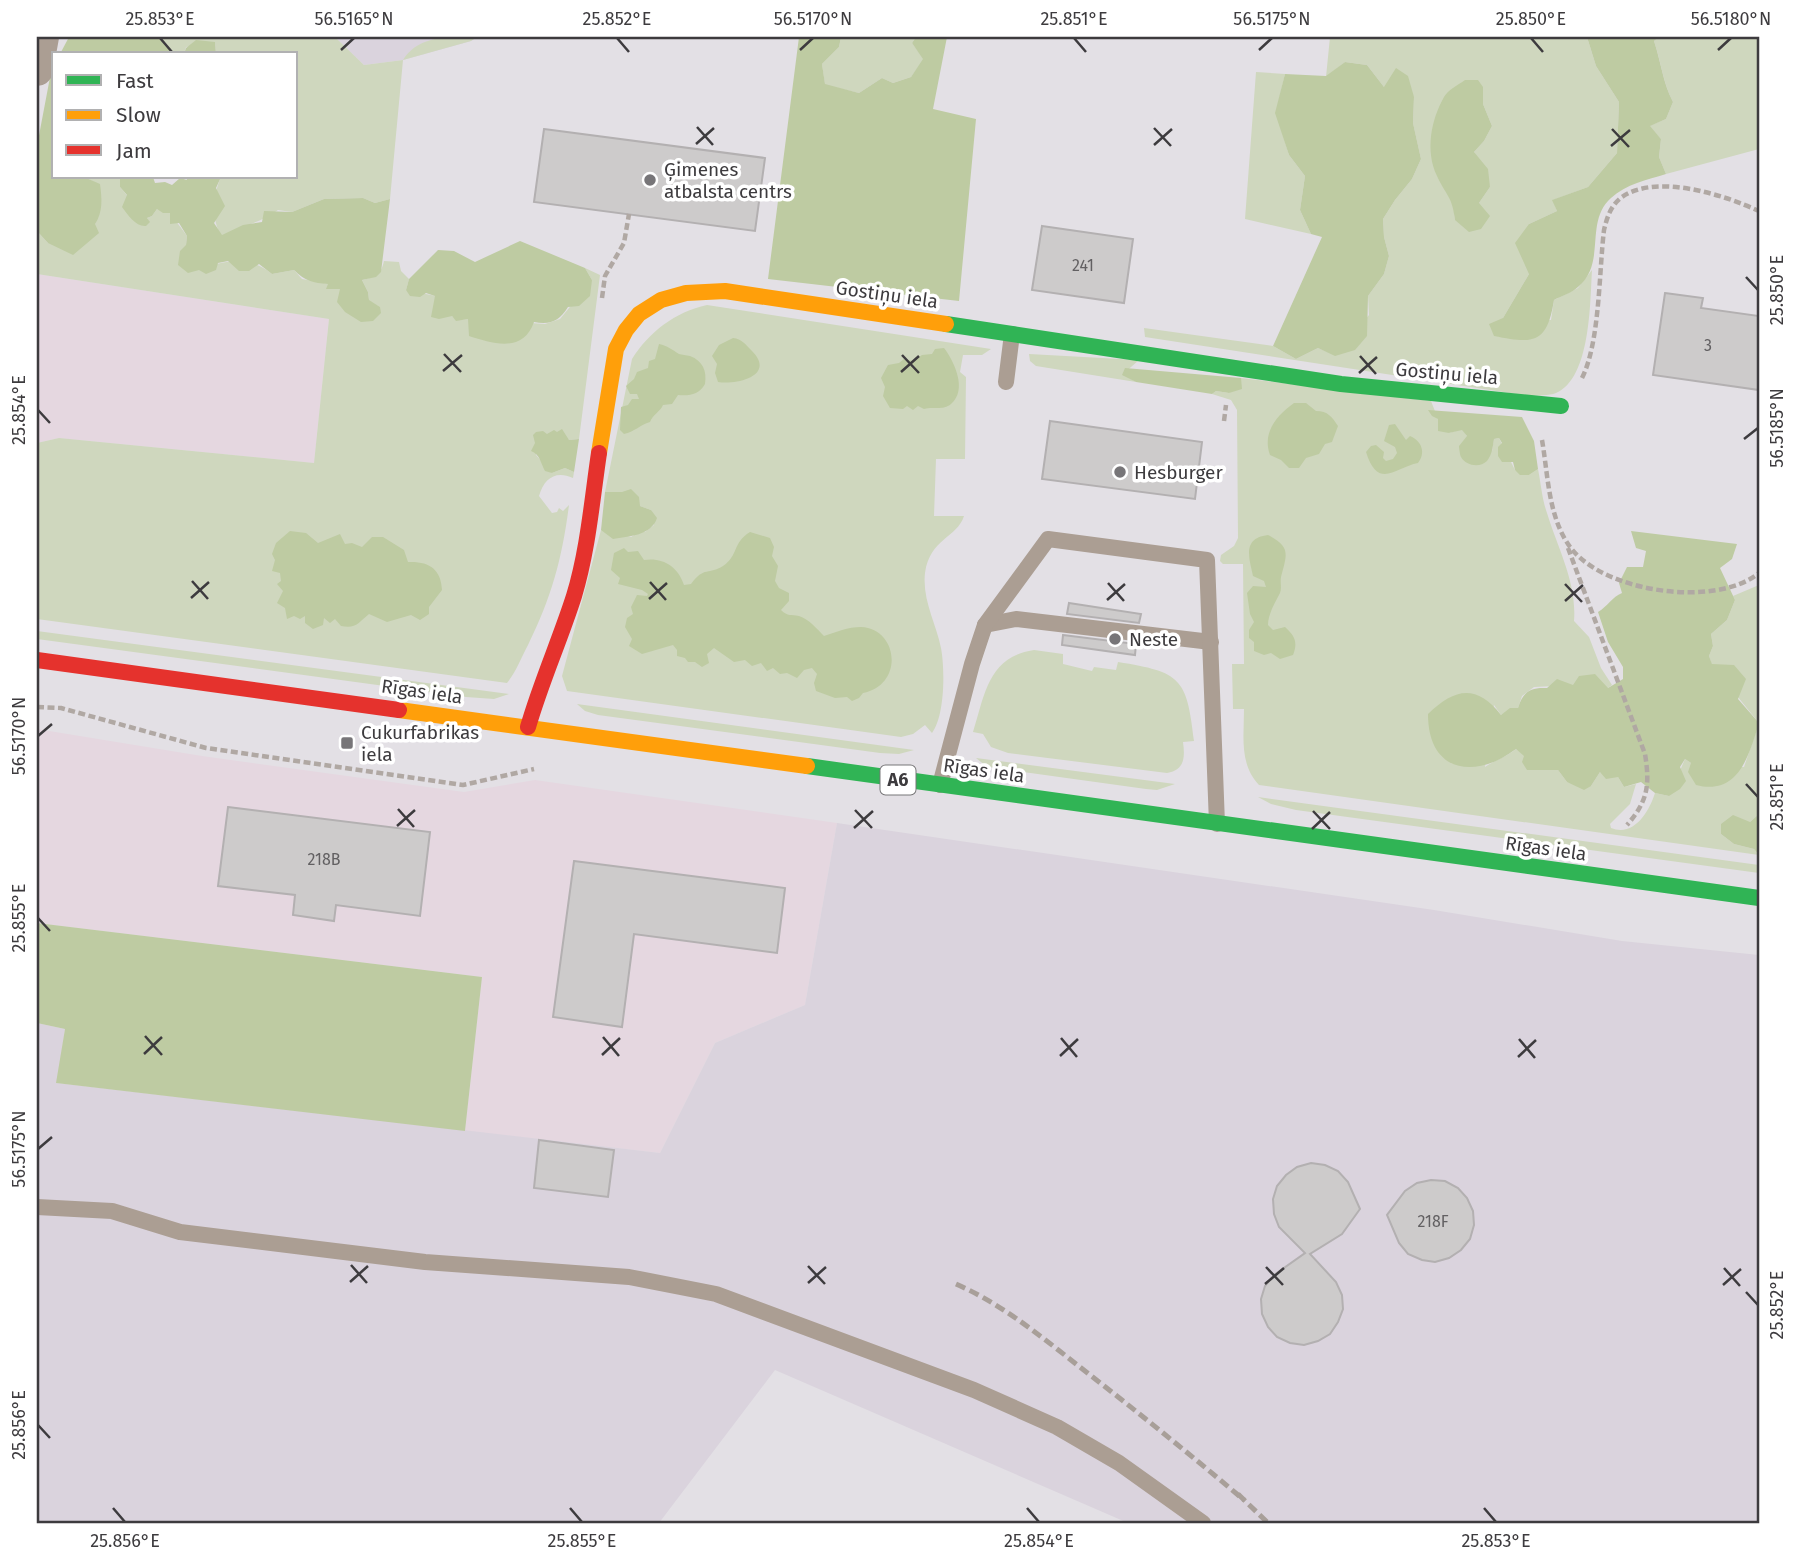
<svg xmlns="http://www.w3.org/2000/svg" width="1796" height="1560" viewBox="0 0 1796 1560" font-family="'Fira Sans',sans-serif">
<style>
.commercial{fill:#e5d7e0}
.built{fill:#dad3dd}
.green{fill:#cfd7be;fill-rule:evenodd}
.forest{fill:#becba2}
.building{fill:#cdcbcb;stroke:#b3b0b1;stroke-width:2}
.lines{fill:none;stroke-linecap:round;stroke-linejoin:round}
.path{stroke:#b0a8a3;stroke-width:4.5;stroke-dasharray:7 3.5;stroke-linecap:butt}
.lane{stroke:#ab9e93;stroke-width:16}
.street{stroke:#ab9e93;stroke-width:32}
.fast{stroke:#30b455;stroke-width:16}
.slow{stroke:#ff9f0a;stroke-width:16}
.jam{stroke:#e5322d;stroke-width:16}
.rail{stroke:#a89f99;stroke-width:5;stroke-dasharray:10 5;stroke-linecap:butt}
.ticks{fill:none;stroke:#3d3b3e;stroke-width:2.5}
.poi-dot{fill:#777578;stroke:#fff;stroke-width:2.5}
.labels{text-anchor:middle;stroke-width:7;stroke-linejoin:round;paint-order:stroke}
.number-label{font-size:16px;fill:#626062}
.shield{fill:#fff;stroke:#777678;stroke-width:2}
.shield-label{font-size:18px;font-weight:bold;fill:#3d3b3e}
.poi-label{font-size:19px;fill:#3d3b3e;stroke:#fff;text-anchor:start}
.street-label{font-size:19px;fill:#3d3b3e;stroke:#fff}
.neatline{fill:none;stroke:#3d3b3e;stroke-width:2.5}
.ticks-label{font-size:18px;text-anchor:middle;fill:#3d3b3e}
</style>
<rect width="100%" height="100%" fill="#e3e0e5"/>
<g class="commercial">
<path d="M37,274L329,319L314,463L59,438L37,443Z"/>
<path d="M37,729L202,756L464,792L535,780L837,823L805,1005L715,1043L660,1153L465,1131L482,977L37,923Z"/>
</g>
<g class="built">
<path d="M335,37H477L471,41L403,60L364,65Z"/>
<path d="M837,823L1434,910L1622,941L1759,955V1523H1128L775,1370L659,1523H37V1023L65,1029L57,1083L660,1153L715,1043L805,1005Z"/>
</g>
<g class="green">
<path d="M162,37H335L364,65L403,60C419,34 450,37 477,37L471,41L403,60L390,199L375,203L363,198L324,199L292,212L278,210C260,223 242,226 221,236C211,218 213,195 221,177H296V54H216L215,42L186,47L184,54H172Z"/>
<path d="M841,37H916L912,43L924,59L911,77L893,83L882,78L859,93L825,85L822,64L839,47Z"/>
<path d="M1330,37H1587L1596,66L1619,102L1617,153L1588,187L1553,200L1557,211L1529,224V274L1503,318L1551,320L1554,300L1578,288L1592,270C1590,301 1591,378 1556,393C1549,396 1537,395 1529,396L1145,337L1144,328L1273,346L1296,359L1318,348L1335,355L1369,315L1368,296L1384,274L1389,256L1384,237L1383,219L1395,200L1412,179L1421,159L1413,123L1414,97L1384,87L1367,65L1345,62L1326,77ZM1483,87V104L1492,126L1484,141L1474,152L1490,187L1479,203L1455,220L1453,202Z"/>
<path d="M1659,37H1759V149L1666,174L1659,157L1661,139L1649,126L1666,119L1673,102C1663,83 1661,61 1654,41Z"/>
<path d="M1256,72L1285,74L1276,113L1289,155L1305,176L1300,210L1311,234L1245,219Z"/>
<path d="M84,177H120V187L149,222L147,218L152,216L157,209L170,213L187,236L186,245L199,270C226,260 248,255 272,274L294,270L302,279L329,284L327,289H341L380,307L369,301L368,292L362,280C375,277 381,275 384,261L399,262L401,271L409,279L406,290L436,296L434,306L445,315L452,316L457,320L468,319L545,324L560,319L592,280L585,268L600,275L579,439L569,440L557,433L547,435L535,443L536,455L552,473L565,468L574,472L573,478C556,470 544,478 539,496L552,513L557,512L559,508L563,511L569,505C562,559 552,596 528,645C521,658 516,672 507,683L37,619V443L59,438L314,463L329,319L37,274V231L48,243L95,224L100,185Z"/>
<path d="M707,305L991,349L982,355H963L960,372L966,377L965,459H936L934,516H964C957,538 930,538 925,573C922,600 936,623 941,648C945,669 945,716 932,733L925,725L913,734L901,737L567,691L562,676L601,530L631,537L639,532H645L654,525L651,510L640,506L622,492H605L632,359C649,332 675,312 707,305Z"/>
<path d="M1029,354L1139,360L1123,374L1136,382L1036,366L1030,361Z"/>
<path d="M1241,378L1431,401L1438,419L1449,433L1462,429L1467,436L1492,451L1494,439L1499,438L1515,470L1529,475L1538,469C1541,484 1542,499 1547,513C1558,549 1577,583 1574,621L1589,637L1601,668L1612,685L1608,688L1574,685L1534,687L1522,696L1518,708L1501,715L1494,705L1485,767C1495,760 1506,757 1516,749L1545,769L1558,770L1567,782L1591,786L1600,772L1618,777L1624,787L1636,784L1630,804L1610,824L1611,828C1634,837 1649,812 1655,793L1669,796L1685,759L1691,763L1744,767L1759,723L1712,665L1709,656L1713,646L1711,634L1727,620L1735,600L1733,596L1759,585V814L1750,822L1721,824V834L1734,844L1754,849L1759,855L1259,785C1239,764 1244,736 1244,709H1233L1232,664H1244L1243,564H1223L1220,561L1221,555L1234,546L1238,538L1237,410L1231,400L1212,394L1216,391L1229,393Z"/>
<path d="M37,631L509,694L494,699L466,697L37,639Z"/>
<path d="M1034,650L1063,654V664L1092,671L1094,667L1116,670L1118,662C1181,672 1187,678 1194,741L1183,742C1185,757 1185,770 1167,773L1008,753L991,747L983,734L973,732C985,694 988,657 1034,650Z"/>
<path d="M577,704L914,750L899,754L880,753L598,715L585,711Z"/>
<path d="M976,758L1175,784L1157,790L1146,789L994,768L986,766Z"/>
<path d="M1258,797L1759,865V873L1296,810L1271,804Z"/>
</g>
<g class="forest">
<path d="M69,37H162L172,54H60Z"/>
<path d="M799,37H841L839,47L822,64L825,84L859,93L882,78L893,83L911,77L923,59L912,43L916,37H947L933,109L976,119L959,301L768,279Z"/>
<path d="M1587,37H1659L1654,41C1661,62 1663,83 1673,102L1666,119L1650,126L1661,139L1659,157L1666,174C1647,180 1626,184 1611,198C1584,222 1607,263 1578,287C1572,293 1561,296 1554,300C1547,344 1534,344 1494,336L1489,324L1503,318L1529,274L1515,243L1529,224L1557,211L1552,200L1588,187L1617,153L1619,102L1596,66Z"/>
<path d="M196,40L215,42L216,54H184L186,48Z"/>
<path d="M1345,62L1367,65L1384,87L1396,68L1408,76L1414,97L1413,123L1421,159L1412,179L1395,200L1383,219L1384,237L1389,256L1384,274L1368,296L1367,336L1355,350L1335,356L1318,348L1296,359L1273,346L1322,237L1311,234L1300,210L1305,176L1289,155L1275,113L1285,74L1326,76Z"/>
<path d="M54,65V177H84L100,184C102,199 103,212 95,224L99,233L73,255L48,243L37,231V146L51,72Z"/>
<path d="M1465,80H1478L1483,87V104L1492,126L1484,141L1474,152L1488,169L1490,187L1479,203L1490,216L1481,229L1469,232L1455,220C1452,195 1446,196 1437,176C1425,151 1431,120 1444,97C1448,90 1458,85 1465,80Z"/>
<path d="M120,177H153L155,183L165,182L172,185L180,178L187,180L186,177H221L216,188L225,206L214,223L222,235L243,225L262,222L264,211L292,212L324,199L363,198L375,203L390,199L381,272L376,277L362,280L368,292L369,300L380,307L381,313L373,321L361,322L345,312L337,302L340,289H326L328,284C313,283 305,281 294,270L272,274L259,264L249,271H239L228,261L218,263L216,270L206,274L199,270L188,273L178,265L180,251L186,245L187,236L179,223L170,224V213H163L157,209L152,216L147,218L150,222L146,226C136,227 128,215 122,207L127,195L120,187Z"/>
<path d="M520,241L585,268L592,280L590,296L579,306L568,307C559,321 551,325 534,322C523,353 494,344 469,336L468,319L456,321L452,316L439,319L431,317L435,296L426,293L420,297L410,296L406,290L409,279L438,250L454,251L475,262Z"/>
<path d="M733,338C742,339 745,344 751,350C777,375 738,385 718,382L715,373L717,364L712,356L719,345Z"/>
<path d="M659,344C668,346 671,349 679,354C682,355 686,355 690,356C703,361 707,371 705,384C699,395 689,396 678,395L672,404L663,405C660,412 653,414 650,422C640,425 634,432 624,434L620,430L621,407L628,405L632,399H639L637,394H630L626,386L634,379L637,372L648,368L649,361L655,359Z"/>
<path d="M944,348C954,361 968,390 951,404C943,411 933,406 924,409L918,406L913,410L907,406L903,409L890,408L883,396L885,387L881,378L888,365L899,363L904,359L913,361L922,355L932,354L935,349Z"/>
<path d="M1125,368L1241,378L1242,389L1229,393L1216,391L1212,394L1136,382L1122,375Z"/>
<path d="M1294,403H1306L1316,411C1328,411 1332,417 1338,426L1332,442L1325,444L1319,454L1306,458L1299,468H1289L1281,460L1270,455C1262,433 1276,416 1294,403Z"/>
<path d="M1428,410L1522,417L1534,441L1538,469L1529,475H1520L1515,470L1513,462H1502L1498,456V447L1502,443L1499,438L1494,439C1493,446 1492,455 1487,461C1480,468 1466,466 1461,457C1460,456 1459,447 1459,446L1467,436L1462,430L1449,433L1438,431V419L1432,416Z"/>
<path d="M1395,424L1406,440L1410,436C1422,441 1426,453 1418,463C1396,467 1378,491 1366,452L1371,446L1376,445L1384,452L1383,458L1386,461L1393,459L1397,453L1395,447L1384,441L1389,425Z"/>
<path d="M562,429L569,440L579,439L574,472L565,468L552,473L545,471C541,464 540,454 531,451L535,443L533,435L536,432L543,431L547,434L554,430L557,432Z"/>
<path d="M631,489L639,497L640,506L651,510L657,518C651,536 629,536 613,539L601,530L605,492H622Z"/>
<path d="M290,531L306,533L318,543L340,534L345,544L352,543L362,547L372,537H383L404,550L408,562C429,561 441,569 442,590L429,607V614L420,620L411,615L387,622L369,614C358,623 356,629 341,626L335,619L330,623L324,618L323,625L313,629L305,623V616L300,619L294,616L287,619L285,608L277,603L283,591L277,584L281,581L280,573L272,571L275,560L272,554L276,543Z"/>
<path d="M1631,531L1737,544L1732,559L1720,568L1735,600L1727,620L1711,634L1713,646L1709,656L1712,664L1734,665L1746,679L1738,699L1759,723C1749,755 1739,796 1696,785L1688,772L1691,763L1685,759L1680,767L1686,781L1680,789L1669,796L1655,793L1641,782L1624,787L1618,777L1606,779L1600,772L1591,786L1584,790L1567,782L1558,770H1527L1522,762L1524,756L1516,749C1475,780 1428,773 1428,714C1454,689 1476,683 1501,715L1510,708H1518C1523,692 1530,687 1547,688L1557,679L1573,685L1579,676L1595,674L1608,688L1623,679V667L1608,642L1598,612C1608,606 1612,597 1622,593L1619,583L1627,567H1643L1646,551L1636,548Z"/>
<path d="M750,532L770,538L774,547L772,556L778,566L775,581L779,588L789,593V601L781,610C788,617 791,614 799,616C809,619 817,629 824,636C836,632 848,627 861,627C899,629 904,685 863,693L859,698L852,701L847,697L835,698L816,691L814,683L817,674L812,668L804,670L797,678L787,673L780,674L773,668L767,671L761,663L752,666L745,660L734,662L714,648L707,654L709,663L702,667L695,662H688L685,658L677,656V650L673,645L642,654L629,646L632,639L625,627L627,618L633,614L631,607L637,595L647,596L648,594L642,590L618,584L620,578L611,570L614,553L624,548L628,552L638,551L644,560C662,557 678,566 684,585L691,584C704,566 709,575 723,566C739,555 732,543 750,532Z"/>
<path d="M1268,535C1291,547 1287,554 1281,577C1280,583 1282,588 1280,593C1275,603 1268,614 1268,625L1273,630L1285,627C1295,636 1298,642 1293,655L1280,659L1271,653L1264,655L1254,651V642L1249,638V630L1254,622L1250,614L1247,593L1253,586L1266,587L1264,581L1253,576C1249,558 1242,538 1268,535Z"/>
<path d="M1759,814V855L1754,849L1734,844L1721,834V824L1733,815L1750,822Z"/>
<path d="M37,923L482,977L465,1131L56,1083L65,1029L37,1023Z"/>
</g>
<g class="building">
<path d="M544,129L765,158L755,231L534,202Z"/>
<path d="M1042,226L1133,239L1124,303L1032,290Z"/>
<path d="M1665,293L1703,298L1701,308L1759,316V390L1653,375Z"/>
<path d="M1050,421L1202,442L1195,499L1042,479Z"/>
<path d="M1069,603L1141,614L1139,623L1067,614Z"/>
<path d="M1063,635L1136,644L1135,655L1062,645Z"/>
<path d="M228,807L430,832L420,916L336,905L334,921L293,915L295,895L218,886Z"/>
<path d="M574,861L785,888L777,953L634,934L622,1027L553,1017Z"/>
<path d="M539,1140L614,1150L608,1197L534,1188Z"/>
<path d="M1311,1163L1325,1165L1338,1171L1348,1182L1360,1209L1342,1234L1310,1254L1336,1282L1342,1295L1343,1309L1338,1322L1330,1334L1318,1341L1304,1345L1290,1343L1277,1337L1268,1327L1262,1314L1261,1299L1265,1286L1274,1275L1305,1253L1279,1227L1274,1214L1273,1199L1277,1186L1286,1175L1297,1167Z"/>
<path d="M1431,1180L1445,1181L1458,1188L1467,1198L1473,1211L1474,1225L1470,1239L1461,1250L1449,1258L1435,1262L1422,1260L1408,1254L1399,1243L1387,1215L1405,1191L1417,1183Z"/>
</g>
<g class="lines">
<g class="path">
<path d="M602,298L605,276L624,243L629,214"/>
<path d="M1582,378C1600,342 1599,271 1604,230C1607,217 1611,205 1622,197C1657,173 1724,195 1759,211"/>
<path d="M1224,421L1226,405"/>
<path d="M1542,440C1548,474 1548,514 1568,544C1599,592 1715,609 1759,573"/>
<path d="M1568,548L1645,754C1650,785 1648,801 1627,825"/>
<path d="M37,707L61,708L206,748L463,785L534,769"/>
</g>
<g class="lane">
<path d="M1006,382L1012,334"/>
<path d="M985,625L1016,619L1211,642"/>
<path d="M940,785L972,664L985,625L1048,539L1207,560L1217,824"/>
<path d="M37,1207L112,1211L180,1232L425,1262L629,1277L716,1294L974,1390L1057,1427L1119,1463L1203,1523"/>
</g>
<path class="street" d="M37,70L43,37"/>
<g class="fast">
<path d="M946,324L1341,384L1561,406"/>
<path d="M807,766L1759,898"/>
</g>
<g class="slow">
<path d="M599,453L616,349L626,330L639,314L661,300L686,293L725,291L946,324"/>
<path d="M399,710L807,766"/>
</g>
<g class="jam">
<path d="M37,660L399,710"/>
<path d="M528,727C541,682 560,640 574,596C588,550 592,500 599,453"/>
</g>
<g class="rail">
<path d="M956,1284C1004,1305 1044,1339 1085,1371C1139,1413 1192,1456 1244,1500"/>
<path d="M1238,1494L1268,1523"/>
</g>
</g>
<path class="ticks" d="M160,38L172,52M617,38L629,52M1074,38L1086,52M1531,38L1543,52M341,50L354,38M800,50L813,38M1259,50L1272,38M1718,50L1731,38M697,127L713,145M1154,128L1171,146M1612,129L1629,147M696,144L714,128M1154,145L1172,129M1611,146L1630,130M1746,277L1758,290M444,354L461,372M902,355L919,373M1360,356L1376,374M443,371L462,355M901,372L919,356M1359,373L1377,357M38,410L50,423M1744,439L1758,428M192,581L208,599M650,582L666,600M1108,583L1124,601M1565,584L1582,602M191,598L209,582M649,599L667,583M1107,600L1125,584M1565,601L1583,585M38,736L52,724M1746,784L1758,797M398,809L414,827M855,810L872,828M1313,811L1330,829M397,826L415,810M854,828L873,811M1312,829L1330,812M38,918L50,931M145,1036L162,1055M603,1037L619,1056M1061,1038L1077,1057M1519,1039L1535,1058M144,1054L162,1037M602,1055L620,1038M1060,1056L1078,1039M1518,1057L1536,1040M38,1149L52,1137M351,1265L367,1283M808,1266L825,1284M1266,1267L1283,1285M1724,1268L1740,1286M350,1282L368,1266M808,1283L826,1267M1265,1284L1284,1268M1723,1285L1741,1269M1746,1292L1758,1305M38,1425L50,1438M113,1508L125,1522M570,1508L582,1522M1027,1508L1039,1522M1484,1508L1496,1522"/>
<g class="poi-dot">
<circle cx="650" cy="180" r="7"/>
<circle cx="1120" cy="472" r="7"/>
<circle cx="1115" cy="639" r="7"/>
<rect x="340" y="736" width="14" height="14" rx="3.5"/>
</g>
<g class="labels">
<g class="number-label">
<text x="1083" y="271">241</text>
<text x="1708" y="351">3</text>
<text x="324" y="865">218B</text>
<text x="1433" y="1227">218F</text>
</g>
<rect class="shield" x="880.5" y="765.5" width="35" height="29" rx="5"/>
<g class="shield-label">
<text x="898" y="786">A6</text>
</g>
<g class="poi-label">
<text x="664" y="176">Ģimenes<tspan x="664" dy="22">atbalsta centrs</tspan></text>
<text x="1134" y="479">Hesburger</text>
<text x="1129" y="646">Neste</text>
<text x="361" y="739">Cukurfabrikas<tspan x="361" dy="22">iela</tspan></text>
</g>
<g class="street-label">
<text transform="translate(887 294) rotate(8)" y="7">Gostiņu iela</text>
<text transform="translate(1447 373) rotate(5)" y="7">Gostiņu iela</text>
<text transform="translate(422 691) rotate(8)" y="7">Rīgas iela</text>
<text transform="translate(984 770) rotate(8)" y="7">Rīgas iela</text>
<text transform="translate(1546 848) rotate(8)" y="7">Rīgas iela</text>
</g>
</g>
<rect width="1796" height="1560" fill="none" stroke="#ffffff" stroke-width="77"/>
<rect x="52" y="52" width="245" height="126" fill="#ffffff" stroke="#b1b1b2" stroke-width="2"/>
<rect x="66" y="75" width="35" height="10" fill="#30b455" stroke="#b1b1b2" stroke-width="2"/>
<text x="116" y="88" font-size="21" fill="#3d3b3e">Fast</text>
<rect x="66" y="110" width="35" height="10" fill="#ff9f0a" stroke="#b1b1b2" stroke-width="2"/>
<text x="116" y="122" font-size="21" fill="#3d3b3e">Slow</text>
<rect x="66" y="145" width="35" height="10" fill="#e5322d" stroke="#b1b1b2" stroke-width="2"/>
<text x="116" y="158" font-size="21" fill="#3d3b3e">Jam</text>
<rect x="38" y="38" width="1720" height="1484" class="neatline"/>
<g class="ticks-label">
<text x="160" y="25">25.853°E</text>
<text x="354" y="25">56.5165°N</text>
<text x="617" y="25">25.852°E</text>
<text x="813" y="25">56.5170°N</text>
<text x="1074" y="25">25.851°E</text>
<text x="1272" y="25">56.5175°N</text>
<text x="1531" y="25">25.850°E</text>
<text x="1731" y="25">56.5180°N</text>
<text transform="translate(1777 290) rotate(-90)" y="6">25.850°E</text>
<text transform="translate(19 410) rotate(-90)" y="6">25.854°E</text>
<text transform="translate(1777 428) rotate(-90)" y="6">56.5185°N</text>
<text transform="translate(19 736) rotate(-90)" y="6">56.5170°N</text>
<text transform="translate(1777 797) rotate(-90)" y="6">25.851°E</text>
<text transform="translate(19 918) rotate(-90)" y="6">25.855°E</text>
<text transform="translate(19 1149) rotate(-90)" y="6">56.5175°N</text>
<text transform="translate(1777 1305) rotate(-90)" y="6">25.852°E</text>
<text transform="translate(19 1425) rotate(-90)" y="6">25.856°E</text>
<text x="125" y="1547">25.856°E</text>
<text x="582" y="1547">25.855°E</text>
<text x="1039" y="1547">25.854°E</text>
<text x="1496" y="1547">25.853°E</text>
</g>
</svg>
